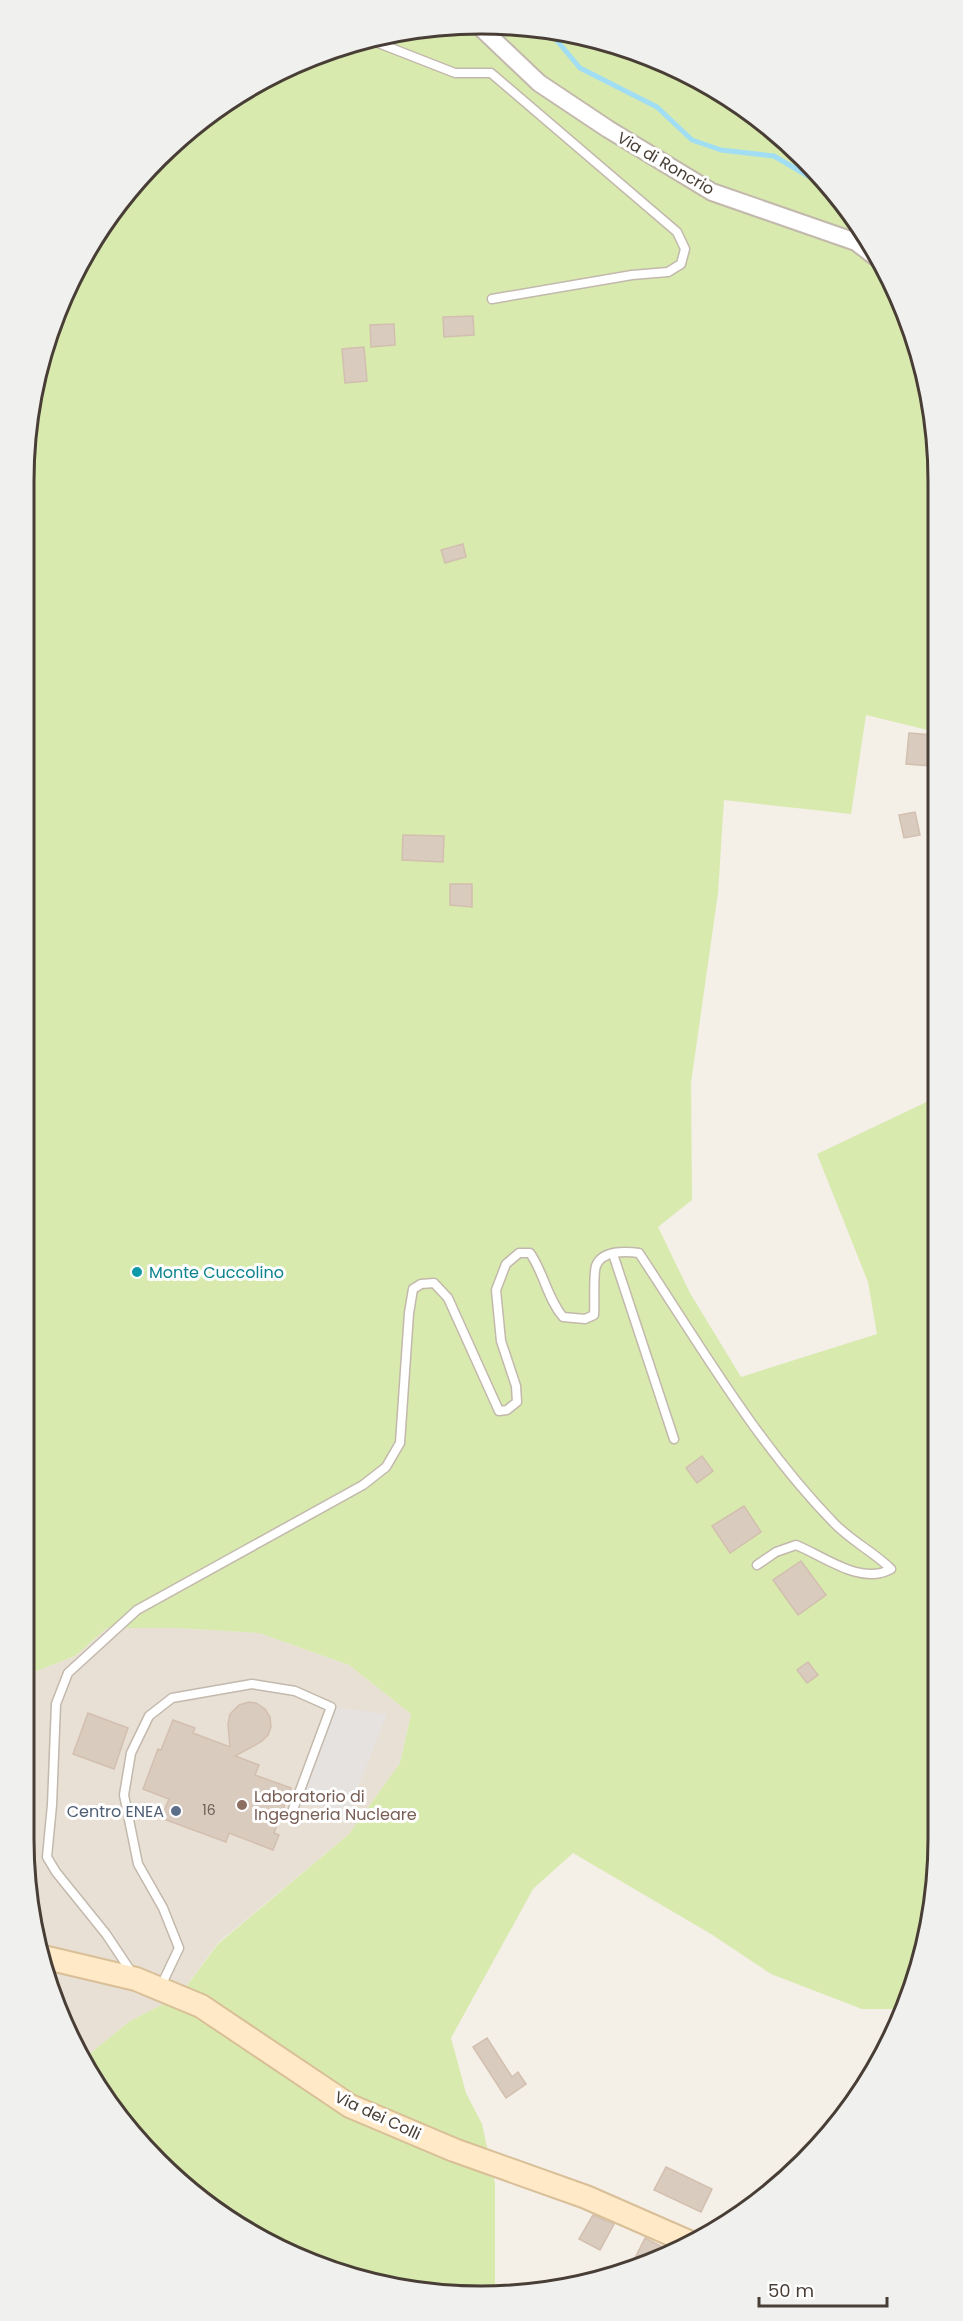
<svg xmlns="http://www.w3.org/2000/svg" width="963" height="2321" viewBox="0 0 963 2321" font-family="Poppins,sans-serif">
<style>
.residential{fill:#e9e0d5}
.green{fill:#d8eaae}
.parking{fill:#e5e2df}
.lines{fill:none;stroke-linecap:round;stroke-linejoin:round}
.stream{stroke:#a1def4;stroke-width:5}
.building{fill:#dacbbf;stroke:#d2bfaf;stroke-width:1.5}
.lane-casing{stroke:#c3b8ac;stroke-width:11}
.street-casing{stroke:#c3b8ac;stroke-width:20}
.secondary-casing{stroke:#d9bf97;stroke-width:26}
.lane{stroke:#fff;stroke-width:8}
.street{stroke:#fff;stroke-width:16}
.secondary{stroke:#ffe9c7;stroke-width:22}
.culture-dot{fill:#0f9aa8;stroke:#fff;stroke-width:2}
.education-dot{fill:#8d6e63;stroke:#fff;stroke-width:2}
.service-dot{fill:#5c6f8a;stroke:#fff;stroke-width:2}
.labels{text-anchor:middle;stroke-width:6;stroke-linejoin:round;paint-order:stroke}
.number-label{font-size:14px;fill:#6c6158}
.street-label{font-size:16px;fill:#483e36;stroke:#fff}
.culture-label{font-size:16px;fill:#0d838f;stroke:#fff;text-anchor:start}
.education-label{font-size:16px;fill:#785e54;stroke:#fff;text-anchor:start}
.service-label{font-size:16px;fill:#4e5e75;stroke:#fff;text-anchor:end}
.rim{fill:none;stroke:#483e36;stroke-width:3}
</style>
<rect width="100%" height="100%" fill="#f4efe7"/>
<path class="residential" d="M107,1628H177L259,1633L349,1665L411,1714L400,1763L349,1834L218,1943L179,1996L130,2021L82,2060L48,1987L24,1840V1676L75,1656Z"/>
<path class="green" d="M451,25L541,28L628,48L735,101L826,180L892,279L935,421L936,732L866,715L851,814L724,800L718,893L691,1083L692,1200L658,1227L690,1293L741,1377L877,1334L868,1282L817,1154L937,1097L939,1839L915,1986L903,2009H862L771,1974L711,1934L573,1853L533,1889L451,2038L466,2093L482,2124L495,2184V2291L421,2293L335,2273L253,2236L137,2141L82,2060L130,2021L179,1996L218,1944L349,1834L400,1763L411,1714L349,1665L259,1633L177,1628H107L75,1656L24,1676V482L48,335L85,253L137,180L203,119L279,71L363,40Z"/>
<path class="parking" d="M331,1707L387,1714L347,1815L297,1799Z"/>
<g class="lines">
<path class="stream" d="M541,28L554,37L580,68L657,107L692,140L721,150L774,156L832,190"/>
</g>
<g class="building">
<path d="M473,316L474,335L444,337L443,317Z"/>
<path d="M394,324L395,345L371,347L370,325Z"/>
<path d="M364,347L367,381L345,383L342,349Z"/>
<path d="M463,544L466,557L445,563L441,550Z"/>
<path d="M909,733L932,735L931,766L906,764Z"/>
<path d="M915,812L920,835L904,838L899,815Z"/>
<path d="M403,835L444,836L443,862L402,860Z"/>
<path d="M450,884H472V907L450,905Z"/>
<path d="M702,1456L713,1471L697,1483L686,1468Z"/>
<path d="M744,1506L761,1532L730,1553L712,1526Z"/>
<path d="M801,1561L826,1595L798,1615L773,1580Z"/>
<path d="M808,1662L818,1675L807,1683L797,1670Z"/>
<path d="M249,1702L256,1703L265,1709L270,1717L271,1727L268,1735L261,1742L235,1756L259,1765L255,1775L291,1788L274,1833L279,1835L273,1850L229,1833L226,1842L161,1818L169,1799L143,1789L158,1749L161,1750L173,1720L195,1728L193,1733L230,1747L228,1724L230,1714L239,1705Z"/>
<path d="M88,1713L128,1728L114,1769L73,1754Z"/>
<path d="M487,2038L512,2077L518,2072L526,2084L506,2098L473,2047Z"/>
<path d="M666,2167L712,2189L701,2212L654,2190Z"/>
<path d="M593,2215L614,2224L600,2250L579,2239Z"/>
<path d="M645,2238L670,2251L631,2266Z"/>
</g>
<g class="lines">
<g class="lane-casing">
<g id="lane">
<path d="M368,39L455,73H491L677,232L685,249L681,264L668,272L632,275L492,299"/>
<path d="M613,1254L674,1439"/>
<path d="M132,1973L106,1934L56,1872L47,1857L52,1805L56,1704L68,1673L137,1610L363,1485L386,1467L400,1443L409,1313L413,1289L421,1284L434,1283L448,1298L499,1411L507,1410L517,1402L516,1386L501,1341L496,1290L506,1264L519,1253H530C544,1273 547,1298 563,1317L585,1319L594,1315C595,1304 593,1274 596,1266C602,1250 626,1251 639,1253C700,1345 757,1444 834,1523C851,1541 874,1552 891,1569C861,1586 824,1556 796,1545L776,1552L757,1565"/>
<path d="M160,1988L179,1948L163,1908L138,1864L124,1795L131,1753L149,1716L172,1698L252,1684L295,1691L331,1707L292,1812"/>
</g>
</g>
<g class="street-casing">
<path id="street" d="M479,26L539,83L608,129L712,192L856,242L877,258"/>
</g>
<g class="secondary-casing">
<path id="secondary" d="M43,1957L136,1979L201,2006L350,2106L454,2150L586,2197L691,2243"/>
</g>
<use href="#lane" class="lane"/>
<use href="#street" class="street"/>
<use href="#secondary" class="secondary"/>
</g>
<circle class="culture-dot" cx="137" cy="1272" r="6"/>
<circle class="education-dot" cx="242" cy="1805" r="6"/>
<circle class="service-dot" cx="176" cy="1811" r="6"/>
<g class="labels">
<g class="number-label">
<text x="209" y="1815">16</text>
</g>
<g class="street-label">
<text transform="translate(666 163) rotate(30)" y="6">Via di Roncrio</text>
<text transform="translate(378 2115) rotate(25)" y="6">Via dei Colli</text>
</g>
<g class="culture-label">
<text x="149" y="1278">Monte Cuccolino</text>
</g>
<g class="education-label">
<text x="254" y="1802">Laboratorio di<tspan x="254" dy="18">Ingegneria Nucleare</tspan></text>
</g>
<g class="service-label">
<text x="164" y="1817">Centro ENEA</text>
</g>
</g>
<path d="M0 0H963V2321H0ZM481 34H481A447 447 0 0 1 928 481V1839A447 447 0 0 1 481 2286H481A447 447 0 0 1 34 1839V481A447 447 0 0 1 481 34Z" fill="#f0f0ef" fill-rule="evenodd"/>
<path class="rim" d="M481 34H481A447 447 0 0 1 928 481V1839A447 447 0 0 1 481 2286H481A447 447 0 0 1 34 1839V481A447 447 0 0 1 481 34Z"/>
<path d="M759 2297v9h128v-9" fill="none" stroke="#483e36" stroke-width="3"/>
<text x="768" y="2297" font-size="18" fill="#483e36" stroke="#ffffff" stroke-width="4.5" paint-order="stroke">50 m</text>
</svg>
